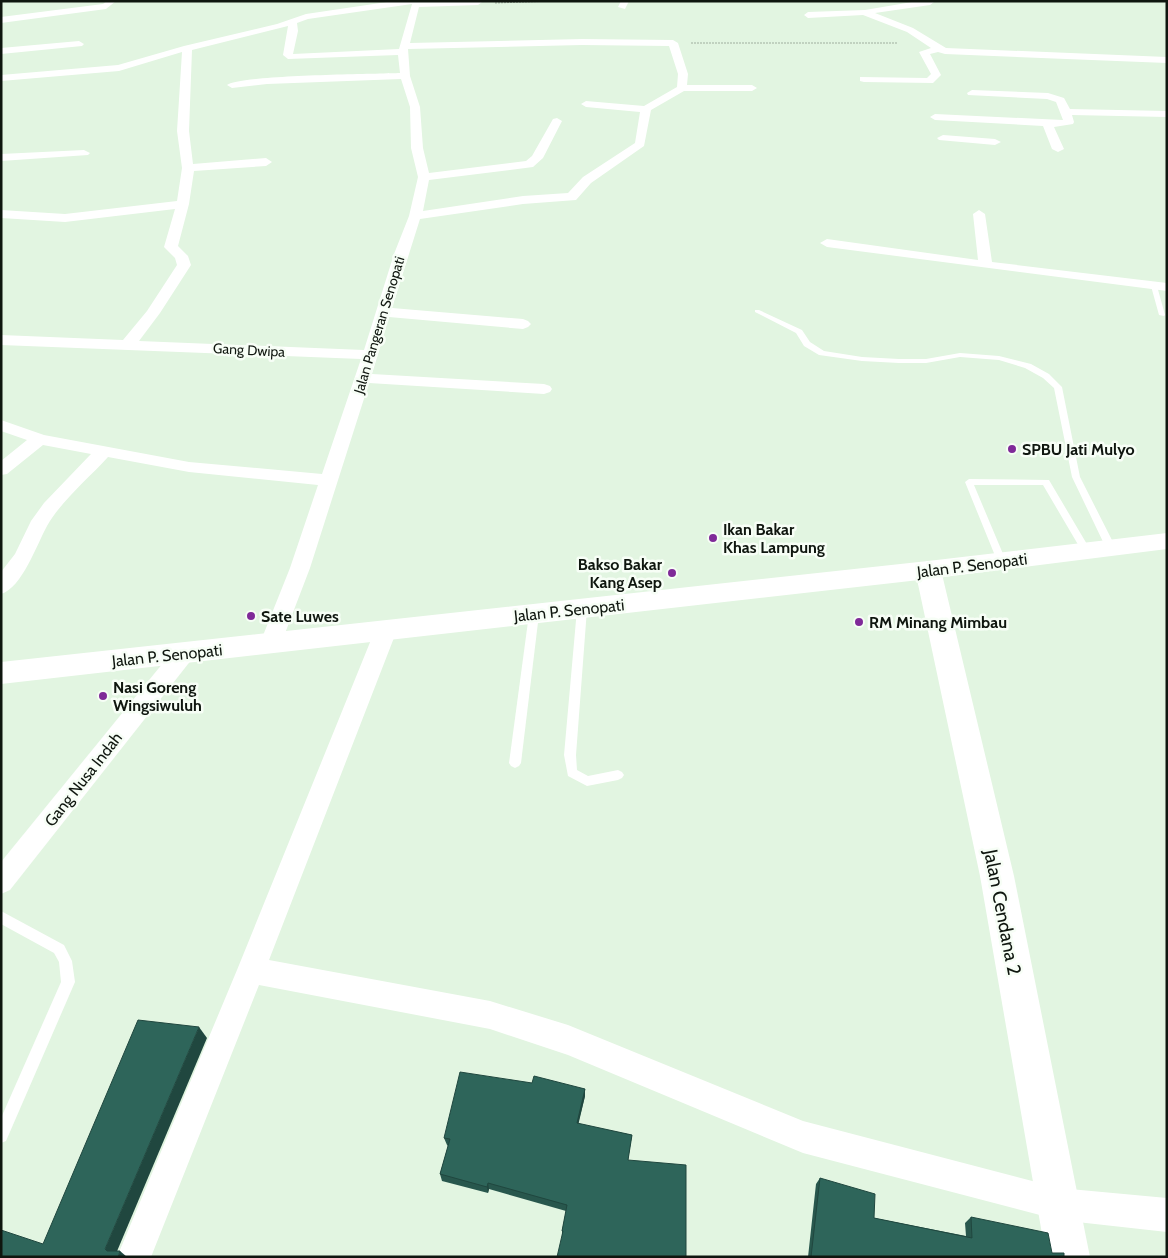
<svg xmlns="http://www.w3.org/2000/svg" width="1168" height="1258" viewBox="0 0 1168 1258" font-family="Cabin,sans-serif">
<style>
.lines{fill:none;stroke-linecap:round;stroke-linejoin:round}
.path{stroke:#9fae9e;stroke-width:1;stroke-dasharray:2 1;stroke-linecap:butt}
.lane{fill:#fff;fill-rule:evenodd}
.street{fill:#fff;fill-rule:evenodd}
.secondary{fill:#fff;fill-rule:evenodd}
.primary{fill:#fff;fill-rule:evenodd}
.wall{fill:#28574d}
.shaded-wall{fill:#20473f}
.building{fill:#2e655a;stroke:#20473f}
.poi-dot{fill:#7f2a98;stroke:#f7fef6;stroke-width:2}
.labels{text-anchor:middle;stroke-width:5;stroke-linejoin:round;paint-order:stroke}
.far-street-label{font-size:14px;fill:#0f160f;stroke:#f7fef6}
.poi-label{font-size:16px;font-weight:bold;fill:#0f160f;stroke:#f7fef6;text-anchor:start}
.street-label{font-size:16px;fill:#0f160f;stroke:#f7fef6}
.near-street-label{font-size:19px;fill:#0f160f;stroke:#f7fef6}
</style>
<rect width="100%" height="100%" fill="#e2f5e1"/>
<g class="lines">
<g class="path">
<path d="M495,3L554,1"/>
<path d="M691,43H897"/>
</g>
<g class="lane">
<path d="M1154,284L1157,286L1165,315L1164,316L1159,315L1151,286Z"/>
<path d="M755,310H759L802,330L810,342L824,351L862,357L899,359H926L960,353L999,356L1031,364L1049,374L1062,387L1080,477L1116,548L1114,550L1111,551L1106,548L1072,477L1054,388L1043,378L1025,368L999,360L960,357L926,363H899L862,361L819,355L804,346L796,333L755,312Z"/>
<path d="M969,479L1049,480L1091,551L1086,554L1083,553L1043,485H974L1006,561L1001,564L998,563L965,482Z"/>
<path d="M582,606L587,609L576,755L577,770L588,776L618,770L622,772L624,775L622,778L618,780L587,786L568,776L564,755L577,609Z"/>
<path d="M534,611L539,614L521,763L519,766L515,768L511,766L509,763L529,614Z"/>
<path d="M1,911L64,945L72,961L75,982L6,1141L1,1143V1118L61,982L59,962L54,953L1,924Z"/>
</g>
<g class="street">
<path d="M107,1H116L106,9L1,23V17L103,4Z"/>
<path d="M394,1L482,2L478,5L419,7L410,43L582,39L673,40L678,43L688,74L687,85H752L757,88L752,91H684L651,110L644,146L591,183L576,200L523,204L420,219L392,308L523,319L528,321L531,324L528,327L523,329L389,317L372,374L544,384L550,386L552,389L550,392L544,394L369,383L310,568L279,649L271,651L263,649L260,643L290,568L318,485L189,472L108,457C88,479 62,500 47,526C37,544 22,588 1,594V572L15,554L31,521L44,503L91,454L43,445L7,474L1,475V461L27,440L1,431V420L44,435L189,462L322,474L361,359L1,345V335L123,340L147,311L177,265L175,258L164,247L175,209L65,222L1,218V210L65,214L177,201L182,168L177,131L182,52L119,71L1,81V75L118,65L184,46L277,24L306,14ZM412,4L399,49L293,54L298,31L297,23L308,19ZM288,26L283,55L288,59L398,55L400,73C376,74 237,75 227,85L232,88L267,84L401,79L410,107L411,148L418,177L409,216L394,254L364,350L139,341L160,313L191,265L188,256L178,246L189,204L194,171L266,166L272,162L266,158L193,164L189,131L192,50ZM582,45L669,46L678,74L677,87L644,106L586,101L581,104L586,107L640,112L635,143L583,177L568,193L523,196L423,211L429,180L533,167L543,158L562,121L557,118L553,119L532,156L526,161L429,173L423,148L420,107L410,76L408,49Z"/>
<path d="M621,1H629L625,9L618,7Z"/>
<path d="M918,1L934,2L930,5L875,13L913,28L946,48L1167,57V63L945,54L938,52L930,54L941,75L933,83L864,82L860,81V77L927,78L931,74L919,52L931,48L907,32L863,15L808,18L804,15L808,12L865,10Z"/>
<path d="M79,41L84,44L82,46L1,54V48Z"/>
<path d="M972,90L1048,93L1064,98L1070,109L1167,111V117L1072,115L1074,122L1073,124L1054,127L1064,149L1058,152L1052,149L1043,126L935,120L930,117L935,114L1063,120L1056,102L1047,99L968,95L967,93Z"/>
<path d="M943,135L995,139L1001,142L995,145L939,140L937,138Z"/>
<path d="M84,150L90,153L88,155L1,161V154Z"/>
<path d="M979,210L985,214L992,262L1167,283V291L827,247L820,243L827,239L978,260L973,214Z"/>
<path d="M386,622L394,625L397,630L269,960L490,1001L568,1025L803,1121L1059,1188L1167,1198V1232L1059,1220L803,1153L568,1055L490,1029L259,985L151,1257H117L237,970L375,630L378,625Z"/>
<path d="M184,645L192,647L195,653L192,659L10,890L1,894V862L176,647Z"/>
</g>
<path class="secondary" d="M928,561L937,564L941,570L1014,876L1090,1257H1046L980,876L915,570L919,564Z"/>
<path class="primary" d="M1167,533V549L928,579L1,684V662L928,561Z"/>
</g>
<g class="wall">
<path d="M532,1083L585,1089V1096L578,1124L632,1135L628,1160L562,1236V1231L566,1211L489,1189L488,1193L442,1181L440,1174L448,1146L447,1145L444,1138Z"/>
<path d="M820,1178L874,1218L966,1236L965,1223L971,1217L1052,1253L1064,1257H808L816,1184Z"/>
</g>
<g class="shaded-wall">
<path d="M199,1027L207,1038L115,1256L107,1251L105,1249Z"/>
<path d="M585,1089V1096L577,1130V1123Z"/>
<path d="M488,1183L489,1189L488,1193L487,1187Z"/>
<path d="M120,1251L127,1257H118Z"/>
</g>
<g class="building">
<path d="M138,1020L199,1027L105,1249L107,1251H120L118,1257H1V1230L43,1244Z"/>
<path d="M460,1072L532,1083L534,1076L585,1089L577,1123L632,1135L628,1160L686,1165V1257H557L563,1231H562L567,1205L488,1183L487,1187L440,1174L450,1139L444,1138Z"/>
<path d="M820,1178L875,1194L874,1218L972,1238L971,1217L1048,1233L1052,1253H1064V1257H811Z"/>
</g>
<g class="poi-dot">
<circle cx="1012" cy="449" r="5"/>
<circle cx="713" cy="538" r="5"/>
<circle cx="672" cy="573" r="5"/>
<circle cx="251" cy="616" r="5"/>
<circle cx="859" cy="622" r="5"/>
<circle cx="103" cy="696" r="5"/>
</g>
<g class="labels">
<g class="far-street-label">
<text transform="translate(379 325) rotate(-73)" y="5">Jalan Pangeran Senopati</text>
<text transform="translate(249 350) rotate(3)" y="5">Gang Dwipa</text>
</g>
<g class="poi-label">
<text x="1022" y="455">SPBU Jati Mulyo</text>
<text x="723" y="535">Ikan Bakar<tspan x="723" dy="18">Khas Lampung</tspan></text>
<text x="662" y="570" text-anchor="end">Bakso Bakar<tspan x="662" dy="18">Kang Asep</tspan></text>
<text x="261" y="622">Sate Luwes</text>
<text x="869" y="628">RM Minang Mimbau</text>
<text x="113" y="693">Nasi Goreng<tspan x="113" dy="18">Wingsiwuluh</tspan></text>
</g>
<g class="street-label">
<text transform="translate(972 565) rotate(-7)" y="6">Jalan P. Senopati</text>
<text transform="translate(569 610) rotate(-6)" y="6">Jalan P. Senopati</text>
<text transform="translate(167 655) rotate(-6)" y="6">Jalan P. Senopati</text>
<text transform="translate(83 779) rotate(-52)" y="6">Gang Nusa Indah</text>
</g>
<g class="near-street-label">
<text transform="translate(1003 912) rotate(79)" y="7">Jalan Cendana 2</text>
</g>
</g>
<rect width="1168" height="1258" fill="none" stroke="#0f160f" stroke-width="5"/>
</svg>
